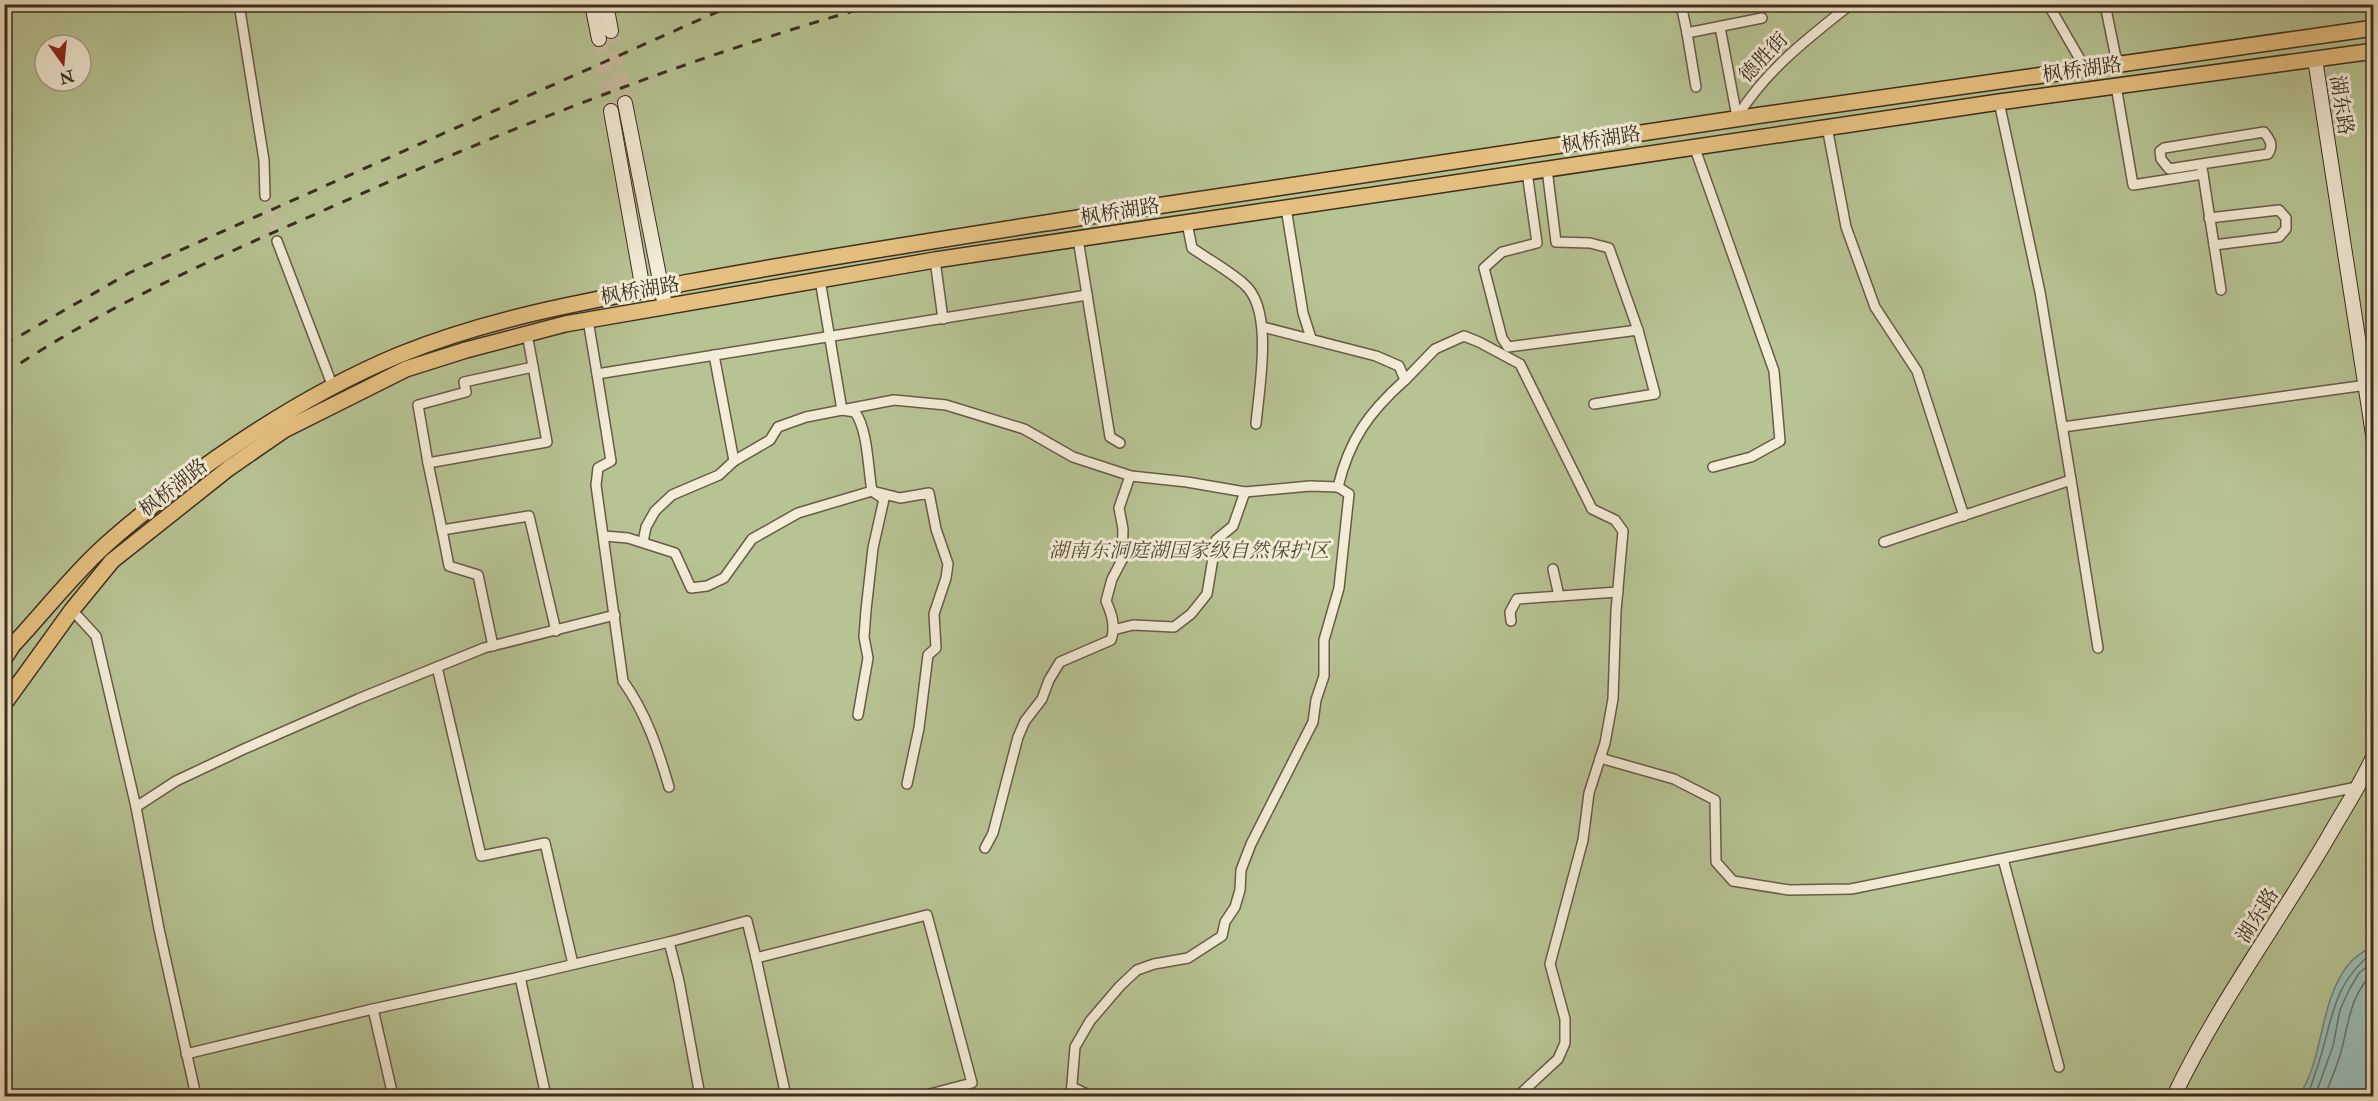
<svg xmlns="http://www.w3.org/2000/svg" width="2378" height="1101" viewBox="0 0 2378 1101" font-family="'IM FELL Double Pica','Noto Serif SC',serif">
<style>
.green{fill:#b7c393;stroke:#7a7859;stroke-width:1.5;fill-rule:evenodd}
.water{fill:#99bdb6;stroke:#74847a;stroke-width:1.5}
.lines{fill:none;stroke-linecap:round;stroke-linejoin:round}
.shore{stroke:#6a766a;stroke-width:1.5}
.street-tunnel{stroke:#c9bda1;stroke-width:9;stroke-dasharray:9 4.5;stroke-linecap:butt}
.secondary-tunnel{stroke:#c9bda1;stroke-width:14;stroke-dasharray:14 7;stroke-linecap:butt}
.street-casing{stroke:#685b48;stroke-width:12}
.secondary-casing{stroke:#3c2e1f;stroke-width:16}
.primary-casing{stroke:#3c2e1f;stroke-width:18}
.street{stroke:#f3ecd7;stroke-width:9}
.secondary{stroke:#f3ecd7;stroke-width:14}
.primary{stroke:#e6c080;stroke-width:15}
.rail{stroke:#3c2e1f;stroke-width:3;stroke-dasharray:10 10;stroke-linecap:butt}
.labels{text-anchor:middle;stroke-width:6;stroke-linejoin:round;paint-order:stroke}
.street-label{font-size:20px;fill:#3c2e1f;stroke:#f3ecd7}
.park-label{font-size:20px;font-style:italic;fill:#554c36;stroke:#f3ecd7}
</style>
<rect width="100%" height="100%" fill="#ece1c1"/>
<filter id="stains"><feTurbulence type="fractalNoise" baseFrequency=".00333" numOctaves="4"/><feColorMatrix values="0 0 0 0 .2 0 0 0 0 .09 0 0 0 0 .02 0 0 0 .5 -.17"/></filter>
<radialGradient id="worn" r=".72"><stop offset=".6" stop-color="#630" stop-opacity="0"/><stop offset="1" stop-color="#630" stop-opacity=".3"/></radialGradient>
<path class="green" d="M5,5H2373V1096H5ZM45,45H81V81H45Z"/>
<path class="water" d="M2373,945V1096H2299C2325,1056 2318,1004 2348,965C2354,957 2365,951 2373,945Z"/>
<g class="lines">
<g class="shore">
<path d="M2306,1096C2311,1089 2313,1079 2316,1071C2333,1024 2330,984 2374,952"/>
<path d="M2315,1096L2333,1046L2340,1010L2349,990L2359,973L2374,961"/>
<path d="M2325,1096C2330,1081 2338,1065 2342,1048C2349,1021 2351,992 2374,973"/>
</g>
<path class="street-tunnel" d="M265,196L277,241"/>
<g class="secondary-tunnel">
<path d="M611,31L625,103"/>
<path d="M599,39L611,111"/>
</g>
<g class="street-casing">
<g id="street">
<path d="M239,4L264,160L265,196"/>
<path d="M1681,4L1687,33"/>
<path d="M2048,4L2085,68"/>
<path d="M2105,4L2117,63"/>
<path d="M1720,27L1737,117"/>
<path d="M2116,86L2133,185L2203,174L2221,290"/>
<path d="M1696,87L1687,33L1762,18"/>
<path d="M1737,117C1767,69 1807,39 1851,4"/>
<path d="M1827,127L1846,227L1875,307L1917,371L1964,516"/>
<path d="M1694,146L1774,371L1780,441L1751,457L1713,467"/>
<path d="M2201,164L2169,169L2161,159L2160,151L2164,148L2264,132C2270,140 2274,145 2268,154L2201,164L2203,174"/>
<path d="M1527,172L1537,243L1502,252L1484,268L1502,338L1508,347L1638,330L1609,248L1590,243L1556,242L1547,169"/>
<path d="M1286,208L1303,313L1311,338"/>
<path d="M2209,218L2279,210L2286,218V229L2279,237L2214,245"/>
<path d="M1187,223L1192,248C1209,260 1230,271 1245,285C1274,311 1259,388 1256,424"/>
<path d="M1078,239L1110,437L1120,443"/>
<path d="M277,241L333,387"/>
<path d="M935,260L943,319"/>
<path d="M820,280L842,410L894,400L946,405L1024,429L1073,457L1131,476L1187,482L1245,492L1310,486L1338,487"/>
<path d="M588,320L597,374L1087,295"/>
<path d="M597,374L611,461L598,468L596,485L623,681C646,713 658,749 669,787"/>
<path d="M1405,380L1435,349L1464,336L1479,342L1520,364L1592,509L1615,520L1623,531L1616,611L1613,699L1605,743L1589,793L1583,840L1550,964L1565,1019V1043L1558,1059L1518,1096"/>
<path d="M1594,404L1655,394L1638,330"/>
<path d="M2063,427L2374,384"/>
<path d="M734,461L770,440L778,427L806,417L842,410L855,412C868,430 868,469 872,491L884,499L873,548L866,610L864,637L868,658L858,715"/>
<path d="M428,463L418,405L466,392L464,382L533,367"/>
<path d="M2071,480L2098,648"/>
<path d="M442,530L428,463L547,442L527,334"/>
<path d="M604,536L628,538L675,553L691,588L707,586L724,578L752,539L798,513L872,491L900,498L929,493L936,529L948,564L946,578L934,614L936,648L928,655L919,728L907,784"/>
<path d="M643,542L646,527L655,511L672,495L719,475L734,461L714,355"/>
<path d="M1884,542L2071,480L2040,292L1999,102"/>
<path d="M1553,569L1559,596"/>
<path d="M72,610L96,636L136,807L159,929L196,1096"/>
<path d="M1511,621L1510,612L1517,599L1618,592"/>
<path d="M1113,630L1133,625L1174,627L1191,614L1207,594L1216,540L1233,526L1245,492"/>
<path d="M493,646L478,575L449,566L442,530L529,516L556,631"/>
<path d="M437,667L481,856L545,843L573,964"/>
<path d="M1600,758L1674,779L1715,800L1716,862L1733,881L1789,890L1851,889L2357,787"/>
<path d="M136,807L176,781L244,749L358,699L484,648L615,615"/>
<path d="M985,848L993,833L1018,737L1025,721L1042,699L1049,680L1060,662L1111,640C1116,627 1112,614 1106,601L1112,579L1122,560L1123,529L1119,508L1130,476"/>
<path d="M2003,859L2059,1067"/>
<path d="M669,942L679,981L700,1096"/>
<path d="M756,958L786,1096"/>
<path d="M373,1009L520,977"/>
<path d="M186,1054L373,1009L393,1096"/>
<path d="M1072,1087L1091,1096"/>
<path d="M546,1096L520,977L669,942L747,921L756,958L927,915L972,1083L922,1096"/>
<path d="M1071,1096L1075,1047L1090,1021L1120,986L1137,970L1154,964L1188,958L1222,936L1225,922L1235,907L1240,890L1241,870L1251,844L1313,722L1316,700L1324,676V640L1339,588L1349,494L1338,487C1349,440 1369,412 1405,380L1399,366L1376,356L1263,327"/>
</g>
</g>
<g class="secondary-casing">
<g id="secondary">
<path d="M592,4L599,39"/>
<path d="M606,4L611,31"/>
<path d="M2315,59L2374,441"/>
<path d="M625,103L665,306"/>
<path d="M611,111L643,290"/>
<path d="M2174,1096C2217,1005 2279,922 2330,834C2345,808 2362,782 2374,755"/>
</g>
</g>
<g class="primary-casing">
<g id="primary">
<path d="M4,659L13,645C41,615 67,582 97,553C121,530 148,509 174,489C244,436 318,389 399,355C492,317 592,300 690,282C830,256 970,235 1110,213C1531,148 1952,86 2374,28"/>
<path d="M4,704L72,610L112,561L229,468L284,430L406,369L466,350L565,324L935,260L1999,102L2374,51"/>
</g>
</g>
<use href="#street" class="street"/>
<use href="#secondary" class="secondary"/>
<use href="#primary" class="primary"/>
<g class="rail">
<path d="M4,345L129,273L735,4"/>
<path d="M4,374C108,304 222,255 336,205C512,127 692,56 878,4"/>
</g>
</g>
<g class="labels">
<g class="street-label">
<text transform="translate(1763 57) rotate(-46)" y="7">德胜街</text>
<text transform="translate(2082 69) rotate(-8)" y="7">枫桥湖路</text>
<text transform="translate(2342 105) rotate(81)" y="7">湖东路</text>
<text transform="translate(1601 139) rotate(-9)" y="7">枫桥湖路</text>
<text transform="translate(1120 211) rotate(-9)" y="7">枫桥湖路</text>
<text transform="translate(640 290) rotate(-10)" y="7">枫桥湖路</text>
<text transform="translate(173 487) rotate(-38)" y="7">枫桥湖路</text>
<text transform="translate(2257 915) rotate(-58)" y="7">湖东路</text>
</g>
<g class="park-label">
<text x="1189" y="557">湖南东洞庭湖国家级自然保护区</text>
</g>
</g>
<rect width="2378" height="1101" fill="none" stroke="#ece1c1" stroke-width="24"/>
<rect x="6" y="6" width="2366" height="1089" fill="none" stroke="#3c2e1f" stroke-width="3"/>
<rect x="12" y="12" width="2354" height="1077" fill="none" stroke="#3c2e1f" stroke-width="1.5"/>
<g transform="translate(63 63) rotate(165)"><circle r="28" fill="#f3ecd7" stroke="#aaa08d" stroke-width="1.5"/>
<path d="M0-4.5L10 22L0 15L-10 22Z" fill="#8f2418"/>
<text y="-9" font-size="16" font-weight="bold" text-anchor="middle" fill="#3c2e1f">N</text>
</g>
<rect width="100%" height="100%" filter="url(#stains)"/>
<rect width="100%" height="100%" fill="url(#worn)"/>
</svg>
